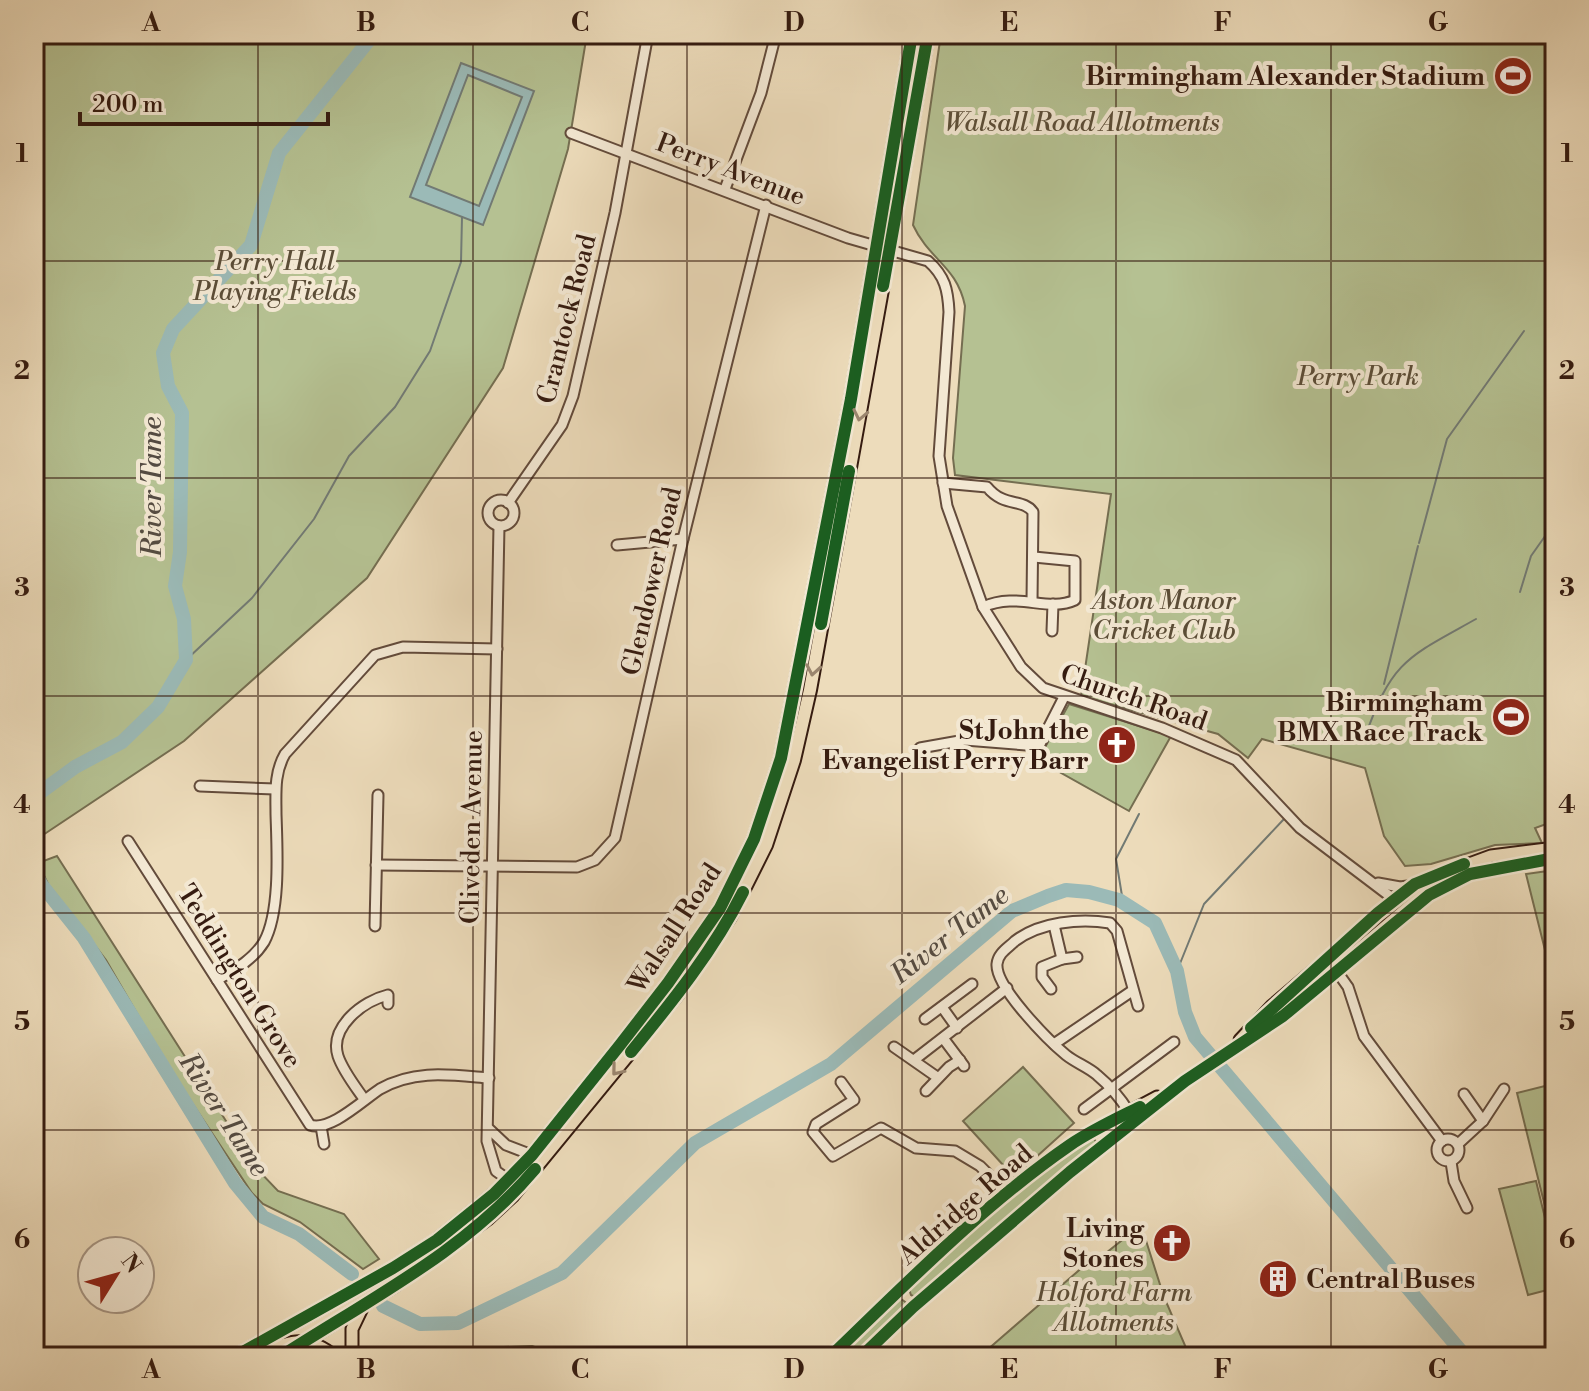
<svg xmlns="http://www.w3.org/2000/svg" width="1589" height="1391" viewBox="0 0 1589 1391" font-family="'Libre Bodoni',serif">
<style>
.green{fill:#b5c192;stroke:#756e51;stroke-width:2}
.water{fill:#9bbab7;stroke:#727a74;stroke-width:2;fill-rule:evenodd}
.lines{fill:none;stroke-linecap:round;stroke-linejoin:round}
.stream{stroke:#727a74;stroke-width:2}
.river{stroke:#9bbab7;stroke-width:14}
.minor-casing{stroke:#634b3b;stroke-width:13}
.major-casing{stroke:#351b10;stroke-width:15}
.highway-casing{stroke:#351b10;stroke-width:16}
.minor{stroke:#f3e8d3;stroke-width:9}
.major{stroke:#eddcbb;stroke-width:11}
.highway{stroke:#eddcbb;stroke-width:12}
.cycleway-casing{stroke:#f3e8d3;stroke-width:17}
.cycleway{stroke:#1b5e20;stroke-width:12}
.oneway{stroke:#9a856e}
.grid{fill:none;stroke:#351b10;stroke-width:2;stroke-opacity:0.55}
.labels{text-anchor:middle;stroke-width:8;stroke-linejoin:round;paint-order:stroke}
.poi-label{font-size:26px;font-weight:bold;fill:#351b10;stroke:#f3e8d3;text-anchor:end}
.park-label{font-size:26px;font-style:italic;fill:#5b4d37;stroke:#f3e8d3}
.street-label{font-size:26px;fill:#351b10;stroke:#f3e8d3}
.water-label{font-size:28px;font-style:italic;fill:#544b42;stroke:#f3e8d3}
.neatline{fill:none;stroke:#351b10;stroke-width:3}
.grid-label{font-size:26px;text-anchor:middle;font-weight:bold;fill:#351b10}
</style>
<rect width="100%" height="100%" fill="#eddcbb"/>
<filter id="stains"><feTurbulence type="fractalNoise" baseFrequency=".0025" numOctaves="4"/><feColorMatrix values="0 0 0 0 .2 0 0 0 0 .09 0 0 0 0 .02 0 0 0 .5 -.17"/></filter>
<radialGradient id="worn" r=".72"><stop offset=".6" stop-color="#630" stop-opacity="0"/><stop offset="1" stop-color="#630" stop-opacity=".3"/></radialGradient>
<g class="green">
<path d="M34,34H587L568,149L503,368L367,578L184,741L34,841Z"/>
<path d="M941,34H1555V836L1549,823L1535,828L1542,843L1495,845L1431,864L1405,866L1384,836L1365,768L1262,739L1248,758L1218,734L1081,696L1111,494L955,475L953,458L965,306C957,266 929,260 913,225Z"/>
<path d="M827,540L831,541L794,744L755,860L728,911L724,909C738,882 754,855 765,826C799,735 810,635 827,540Z"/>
<path d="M1069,704L1171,736L1129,811L1038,760Z"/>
<path d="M57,856L256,1168L278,1191L344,1214L379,1259L363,1269L300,1222L263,1204L252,1193L168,1067L106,960L48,884L38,863Z"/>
<path d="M1555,870V1247L1517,1093L1553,1084L1545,1011L1550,970L1526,874Z"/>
<path d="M1023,1067L1074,1123L1014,1177L963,1121Z"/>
<path d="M1093,1137L1096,1142L915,1297L911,1295L908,1286L1042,1169Z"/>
<path d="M1536,1181L1555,1259V1288L1528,1295L1499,1189Z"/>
<path d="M1141,1225L1164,1297L1190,1357H979L1092,1259L1096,1261Z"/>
<path d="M897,1296L908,1304L906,1306L852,1357H837Z"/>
<path d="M532,1346L562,1357L524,1353L405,1357L427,1350Z"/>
</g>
<path class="water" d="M461,63L534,91L483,225L410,197ZM468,75L522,97L479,206L426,185Z"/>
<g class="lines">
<g class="stream">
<path d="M1419,543L1447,439L1524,331"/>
<path d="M1520,592L1531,556L1555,522"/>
<path d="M186,660L252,598L314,519L349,456L395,407L430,351L461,262L462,217"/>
<path d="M1384,684L1418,546"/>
<path d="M1365,737C1392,660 1408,657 1476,619"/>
<path d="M1123,902L1116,859L1139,814"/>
<path d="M1177,971L1204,904L1284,819"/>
</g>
<g class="river">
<path d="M34,797L75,767L122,742L158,707L186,660L184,619L175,586L180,552L182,413L168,386L163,353L173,329L251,245L279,153L374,34"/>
<path d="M34,870L41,884L84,938L235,1183L263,1217L299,1234L352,1274"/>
<path d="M383,1306L420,1324L458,1323L562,1273L695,1143L831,1064L1012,911L1048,896L1066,890L1089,892L1119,900L1155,923L1177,971L1185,1012L1195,1037L1466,1357"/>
</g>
<g class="minor-casing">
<g id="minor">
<path d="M571,133L848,238L928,261C945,276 948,290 949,312L939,456L947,506L983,607L1021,667L1043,688L1162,728L1236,760L1300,828L1395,900"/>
<path d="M725,189L761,93L776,34"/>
<path d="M943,483L987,487C1004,508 1023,498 1033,512L1032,601"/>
<circle cx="501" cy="513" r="13"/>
<path d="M508,503L562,425L573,396L615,213L648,34"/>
<path d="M499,526L487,1141L496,1171L510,1181"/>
<path d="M617,545L683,539"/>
<path d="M983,607C1018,591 1047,613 1075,600V561L1034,557"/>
<path d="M1052,631L1053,604"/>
<path d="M920,748L965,740L1039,746L1064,697"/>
<path d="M200,786L275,789"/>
<path d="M128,841L310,1125C330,1132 363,1100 380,1089C415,1069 451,1075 489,1078"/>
<path d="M376,865L577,867L595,860L615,838L683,539L766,205"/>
<path d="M1378,883L1400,887L1415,885"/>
<path d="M375,926L378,795"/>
<path d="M1062,959L1077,957"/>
<path d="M1338,973L1348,987L1364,1036L1442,1141"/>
<path d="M217,980C234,970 253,960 264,942C281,911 277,848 276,814C276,793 274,773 285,754L375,655L403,647L497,649"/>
<path d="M1051,989L1042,977V967L1062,959L1054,925"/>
<path d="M942,1007L957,1028"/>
<path d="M925,1019L972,984"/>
<path d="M943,1038L964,1066"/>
<path d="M1054,1044L1132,991"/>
<path d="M894,1047L937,1077"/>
<path d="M914,1060L1007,988"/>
<path d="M841,1082L854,1100L816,1124L813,1132L833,1156L881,1128L916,1148L955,1151L980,1166L1008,1194"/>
<path d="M926,1091L949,1067L960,1060"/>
<path d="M1464,1094L1483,1121"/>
<path d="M364,1099C355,1086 343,1071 338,1056C329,1027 363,1001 388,995V1004"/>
<path d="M1084,1109L1174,1042"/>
<path d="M1129,1112C1121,1099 1109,1085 1097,1075C1088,1067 1076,1063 1066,1055C1049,1041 995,987 997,964C998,953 1008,948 1015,941C1040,922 1080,918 1110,923L1117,931L1138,1006"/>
<path d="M321,1126L324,1144"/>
<path d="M489,1129L506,1145L532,1155"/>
<circle cx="1448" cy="1150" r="11"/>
<path d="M1458,1144L1483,1121L1504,1089"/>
<path d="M1451,1162L1454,1181L1467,1208"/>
</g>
</g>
<g class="major-casing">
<g id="major">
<path d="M1240,1040L1272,1006L1415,884L1491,856L1555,848"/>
<path d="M255,1357C285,1341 307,1333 335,1357"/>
<path d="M352,1357V1329L364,1304"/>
<path d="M830,1357C906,1284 983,1205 1070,1145C1098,1126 1128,1113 1157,1097"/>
<path d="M861,1357L913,1307L1070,1172L1185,1081L1283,1016L1429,895L1470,874L1555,858"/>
</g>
</g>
<g class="highway-casing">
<g id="highway">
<path d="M234,1357L393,1268L437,1240L494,1194L532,1155L620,1045L668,983L720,908L754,839L781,758L851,399L912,34"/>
<path d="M280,1357L394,1286L487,1219L513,1195L677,995L730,917L766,845L794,760L810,690L928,34"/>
</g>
</g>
<use href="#minor" class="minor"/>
<use href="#major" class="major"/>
<use href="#highway" class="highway"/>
<g class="cycleway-casing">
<g id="cycleway">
<path d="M883,286L928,34"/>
<path d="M821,624L849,471"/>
<path d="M1251,1028L1378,913L1415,884L1464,864"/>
<path d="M631,1052C672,1002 714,950 743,892"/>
<path d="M234,1357L393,1268L437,1240L494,1194L532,1155L620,1045L668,983L720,908L754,839L781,758L851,399L912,34"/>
<path d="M280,1357C368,1300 466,1251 535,1169"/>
<path d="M830,1357C906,1284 983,1205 1070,1145C1092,1130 1116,1119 1140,1107"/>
<path d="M861,1357L913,1307L1070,1172L1185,1081L1283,1016L1429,895L1470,874L1555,858"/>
</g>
</g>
<use href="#cycleway" class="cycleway"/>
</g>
<defs><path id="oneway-chevron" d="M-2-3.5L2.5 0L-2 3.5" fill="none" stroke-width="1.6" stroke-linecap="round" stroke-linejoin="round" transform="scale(2)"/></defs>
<g class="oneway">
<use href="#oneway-chevron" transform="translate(860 415) rotate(102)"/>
<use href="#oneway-chevron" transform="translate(813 670) rotate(100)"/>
<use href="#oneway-chevron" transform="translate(617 1070) rotate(129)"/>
</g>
<path class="grid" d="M258,34V1357M473,34V1357M687,34V1357M902,34V1357M1116,34V1357M1331,34V1357M34,261H1555M34,478H1555M34,696H1555M34,913H1555M34,1130H1555"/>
<defs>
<g id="stadium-disc" transform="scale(2)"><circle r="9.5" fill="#8f2418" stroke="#f3e8d3"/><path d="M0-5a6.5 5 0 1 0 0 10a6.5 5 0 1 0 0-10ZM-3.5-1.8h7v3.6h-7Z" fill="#fff"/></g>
<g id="church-disc" transform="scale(2)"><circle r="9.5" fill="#8f2418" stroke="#f3e8d3"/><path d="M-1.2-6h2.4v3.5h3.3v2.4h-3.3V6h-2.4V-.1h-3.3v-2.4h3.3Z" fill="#fff"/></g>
<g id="building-disc" transform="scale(2)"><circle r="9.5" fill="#8f2418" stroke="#f3e8d3"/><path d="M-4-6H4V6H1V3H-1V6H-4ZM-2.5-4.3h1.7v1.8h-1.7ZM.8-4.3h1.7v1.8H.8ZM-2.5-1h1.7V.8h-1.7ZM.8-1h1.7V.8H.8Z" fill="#fff"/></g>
</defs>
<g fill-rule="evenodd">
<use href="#stadium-disc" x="1513" y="76"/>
<use href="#stadium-disc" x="1511" y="717"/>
<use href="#church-disc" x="1117" y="745"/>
<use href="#church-disc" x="1172" y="1243"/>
<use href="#building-disc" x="1278" y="1279"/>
</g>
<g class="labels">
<g class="poi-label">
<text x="1485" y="85">Birmingham Alexander Stadium</text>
<text x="1483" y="711">Birmingham<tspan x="1483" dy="30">BMX Race Track</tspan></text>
<text x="1089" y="739">St John the<tspan x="1089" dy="30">Evangelist Perry Barr</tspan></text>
<text x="1144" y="1237">Living<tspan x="1144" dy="30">Stones</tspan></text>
<text x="1306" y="1288" text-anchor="start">Central Buses</text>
</g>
<g class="park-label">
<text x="1082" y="131">Walsall Road Allotments</text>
<text x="275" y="270">Perry Hall<tspan x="275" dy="30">Playing Fields</tspan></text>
<text x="1358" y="385">Perry Park</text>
<text x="1164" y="609">Aston Manor<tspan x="1164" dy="30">Cricket Club</tspan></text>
<text x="1114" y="1301">Holford Farm<tspan x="1114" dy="30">Allotments</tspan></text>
</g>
<g class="street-label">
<text transform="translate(731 169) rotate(21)" y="9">Perry Avenue</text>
<text transform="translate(566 319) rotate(-76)" y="9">Crantock Road</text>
<text transform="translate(651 581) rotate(-77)" y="9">Glendower Road</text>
<text transform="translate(1134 697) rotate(19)" y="9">Church Road</text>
<text transform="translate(471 827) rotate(-89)" y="9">Cliveden Avenue</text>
<text transform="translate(674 928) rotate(-57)" y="9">Walsall Road</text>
<text transform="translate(240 976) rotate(58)" y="9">Teddington Grove</text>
<text transform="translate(965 1204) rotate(-41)" y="9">Aldridge Road</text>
</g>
<g class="water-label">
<text transform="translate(151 487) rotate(-90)" y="10">River Tame</text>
<text transform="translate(949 934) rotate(-38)" y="10">River Tame</text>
<text transform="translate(225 1114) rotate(57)" y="10">River Tame</text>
</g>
</g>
<rect width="1589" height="1391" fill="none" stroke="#eddcbb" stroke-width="88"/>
<g transform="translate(116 1275) rotate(53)"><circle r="38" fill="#f3e8d3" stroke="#a79685" stroke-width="2"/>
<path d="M0-6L14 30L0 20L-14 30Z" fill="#8f2418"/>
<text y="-12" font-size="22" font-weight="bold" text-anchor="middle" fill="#351b10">N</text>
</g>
<path d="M80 112v12h248v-12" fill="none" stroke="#351b10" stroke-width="4"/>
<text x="92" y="112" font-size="24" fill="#351b10" stroke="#f3e8d3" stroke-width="6" paint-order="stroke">200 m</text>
<rect x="44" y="44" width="1501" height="1303" class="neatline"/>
<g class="grid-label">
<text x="151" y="31">A</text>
<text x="366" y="31">B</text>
<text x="580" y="31">C</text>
<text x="794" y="31">D</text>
<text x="1009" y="31">E</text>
<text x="1223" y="31">F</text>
<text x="1438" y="31">G</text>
<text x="22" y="162">1</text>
<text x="1567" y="162">1</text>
<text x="22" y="379">2</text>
<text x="1567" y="379">2</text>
<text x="22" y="596">3</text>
<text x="1567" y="596">3</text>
<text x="22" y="813">4</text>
<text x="1567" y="813">4</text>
<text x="22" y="1030">5</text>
<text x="1567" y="1030">5</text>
<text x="22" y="1248">6</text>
<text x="1567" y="1248">6</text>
<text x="151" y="1378">A</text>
<text x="366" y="1378">B</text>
<text x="580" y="1378">C</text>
<text x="794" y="1378">D</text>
<text x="1009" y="1378">E</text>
<text x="1223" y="1378">F</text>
<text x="1438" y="1378">G</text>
</g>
<rect width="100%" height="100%" filter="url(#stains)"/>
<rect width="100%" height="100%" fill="url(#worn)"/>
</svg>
